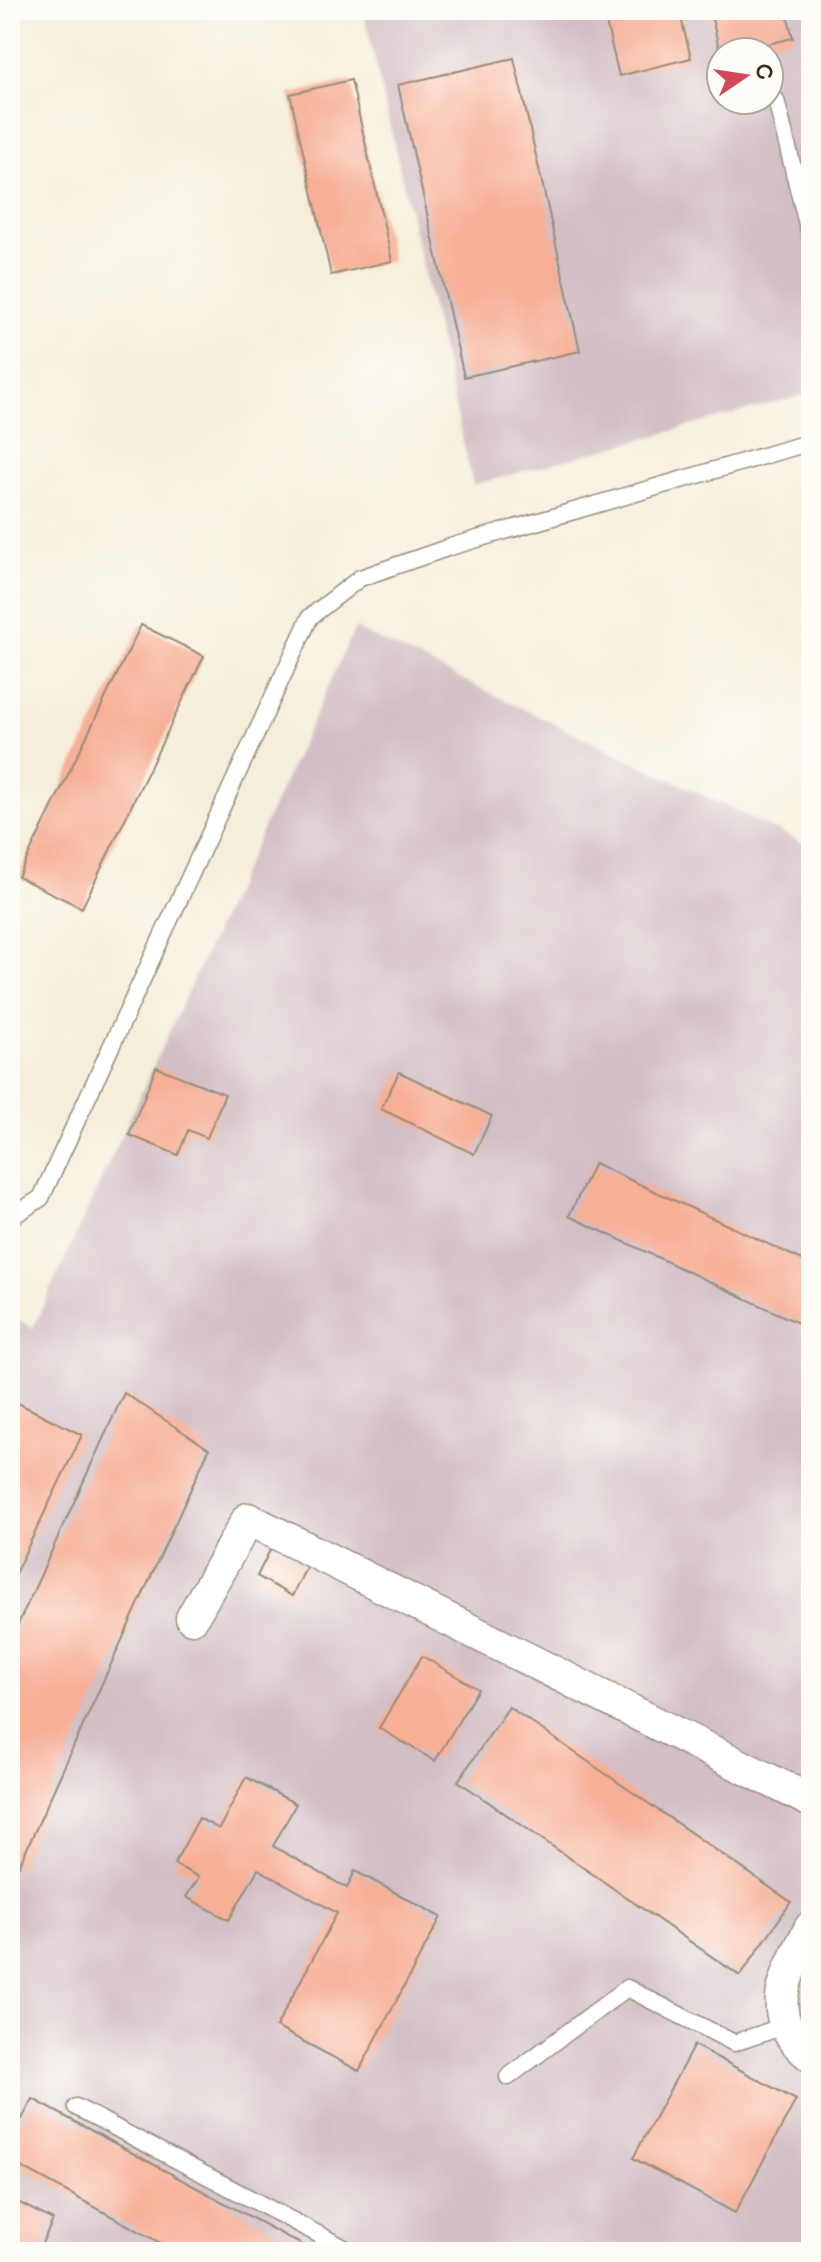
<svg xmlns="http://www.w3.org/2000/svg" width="821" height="2262" viewBox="0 0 821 2262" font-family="'Balsamiq Sans',sans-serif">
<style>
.industrial{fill:#d2bec4;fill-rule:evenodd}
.building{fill:#f7af95}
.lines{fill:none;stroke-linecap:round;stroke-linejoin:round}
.service-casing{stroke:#988c7c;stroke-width:19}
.minor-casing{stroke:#988c7c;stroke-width:35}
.service{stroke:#fff;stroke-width:16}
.minor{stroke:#fff;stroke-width:32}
</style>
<rect width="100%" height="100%" fill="#fdfcf7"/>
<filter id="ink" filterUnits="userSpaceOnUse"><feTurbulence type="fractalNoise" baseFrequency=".0125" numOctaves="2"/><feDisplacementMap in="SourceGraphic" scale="16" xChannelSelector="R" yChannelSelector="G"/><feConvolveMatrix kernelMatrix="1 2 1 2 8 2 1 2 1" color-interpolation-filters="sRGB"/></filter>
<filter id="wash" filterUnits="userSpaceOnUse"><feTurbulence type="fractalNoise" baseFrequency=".006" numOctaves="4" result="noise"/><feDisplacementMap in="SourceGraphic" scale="32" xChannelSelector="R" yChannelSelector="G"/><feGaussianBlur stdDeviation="1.8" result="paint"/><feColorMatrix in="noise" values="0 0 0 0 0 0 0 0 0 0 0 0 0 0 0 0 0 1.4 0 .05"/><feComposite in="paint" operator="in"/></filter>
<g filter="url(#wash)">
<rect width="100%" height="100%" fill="#f5eeda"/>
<g class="industrial">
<path d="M363,10H811V393L473,485ZM721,52H769V100H721Z"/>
<path d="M355,628L811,847V2252H10V1314L33,1328Z"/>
</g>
<g id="blocks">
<g class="building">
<path d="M603,10H679L691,58L619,76Z"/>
<path d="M710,10H786L793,38L734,52H720Z"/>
<path d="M514,58L580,351L464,377L398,85Z"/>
<path d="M351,80L392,261L331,275L290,94Z"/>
<path d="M141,625L204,656L82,908L18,877Z"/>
<path d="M156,1067L225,1094L207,1138L188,1130L178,1155L129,1135Z"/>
<path d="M399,1072L492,1116L474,1154L381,1109Z"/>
<path d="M594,1163L811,1264V1329L569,1216Z"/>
<path d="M124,1393L209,1449L19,1866L10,1861V1642Z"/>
<path d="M10,1399L82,1435L10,1584Z"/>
<path d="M272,1546L307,1566L292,1596L257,1576Z"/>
<path d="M422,1656L478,1689L435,1761L379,1728Z"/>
<path d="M509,1707L791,1902L740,1976L458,1781Z"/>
<path d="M246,1777L296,1804L273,1846L347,1888L355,1871L441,1917L359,2071L276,2027L337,1913L258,1869L229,1920L186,1897L199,1877L174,1864L199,1818L219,1829Z"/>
<path d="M694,2045L796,2100L735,2213L633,2158Z"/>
<path d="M33,2099L315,2252H177L10,2161V2140Z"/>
<path d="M10,2198L53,2220L38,2252H10Z"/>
</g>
</g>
</g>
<g filter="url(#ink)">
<use href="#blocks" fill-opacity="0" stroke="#988c7c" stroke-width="2"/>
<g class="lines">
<g class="service-casing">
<g id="service">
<path d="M776,100L811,240"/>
<path d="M10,1218L41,1198L310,617L360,578L450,547L811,442"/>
<path d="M508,2077L627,1988L734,2043L784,2026"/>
<path d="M76,2107L352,2252"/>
</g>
</g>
<g class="minor-casing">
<g id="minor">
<path d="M192,1618L248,1519L811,1801"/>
<path d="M811,1927C787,1974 759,2015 811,2056"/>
</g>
</g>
<use href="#service" class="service"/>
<use href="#minor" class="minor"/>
</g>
</g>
<rect width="821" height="2262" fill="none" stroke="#fdfcf7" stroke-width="40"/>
<g transform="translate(745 76) rotate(77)"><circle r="38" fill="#fdfcf7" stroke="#afa8a0" stroke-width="2"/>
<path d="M0-6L14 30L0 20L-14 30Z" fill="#d1495b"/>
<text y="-12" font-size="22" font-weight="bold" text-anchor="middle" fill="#3b2a1e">С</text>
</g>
</svg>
